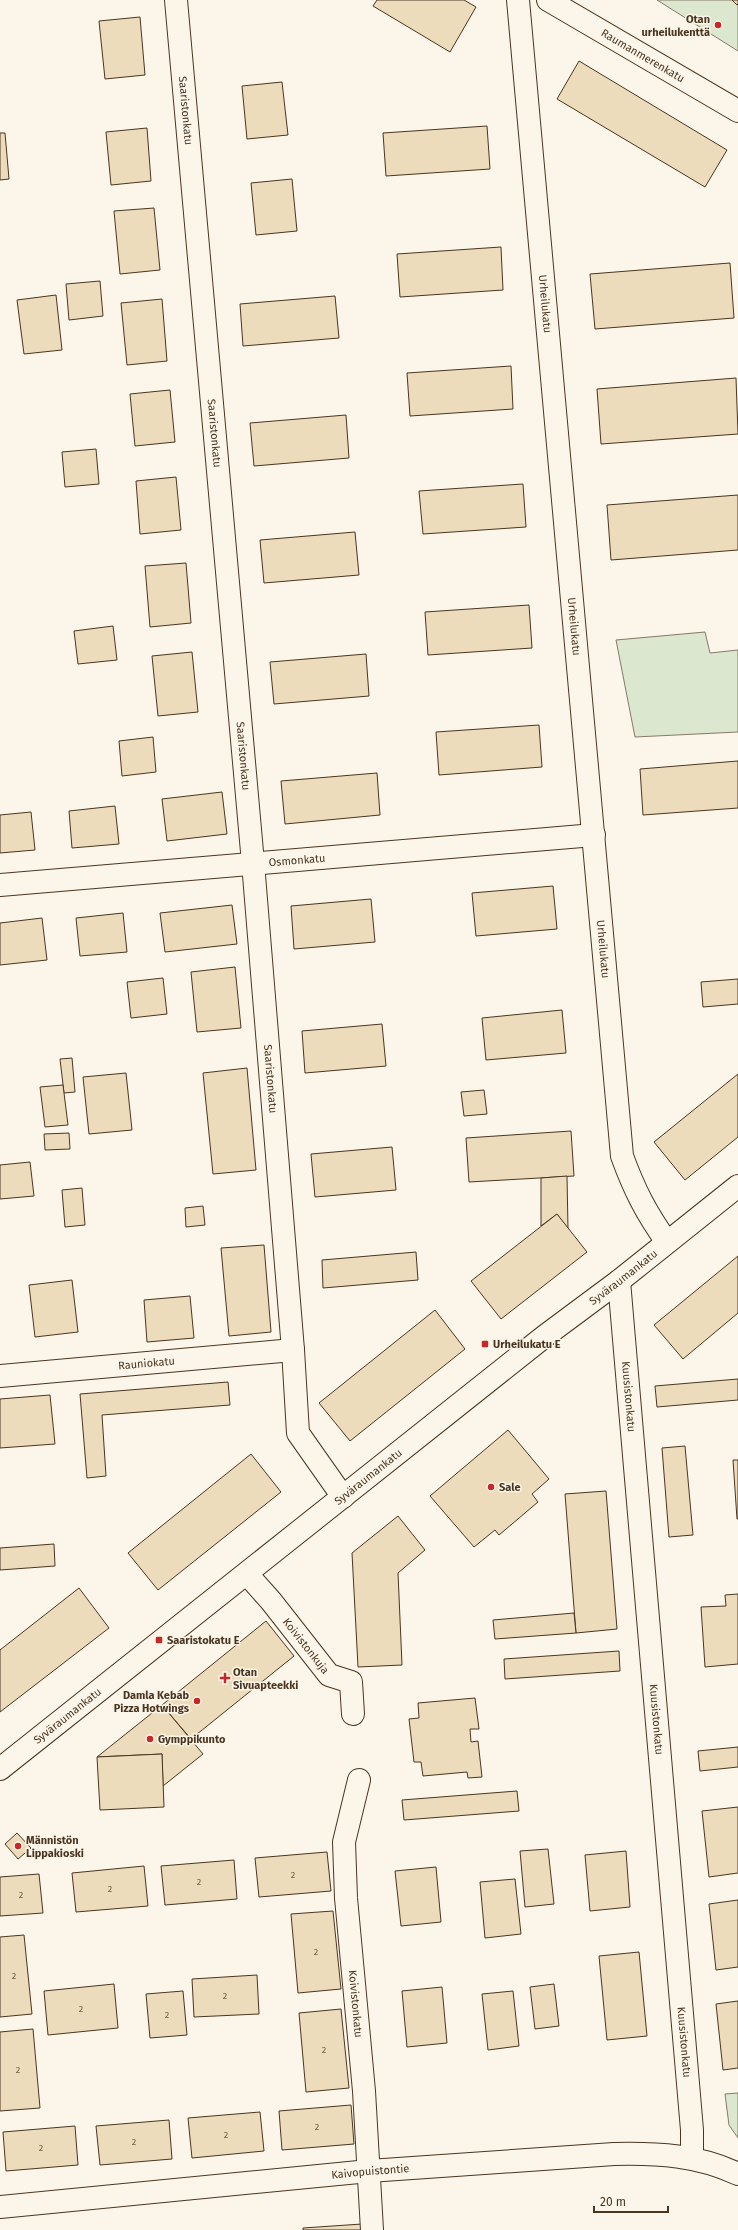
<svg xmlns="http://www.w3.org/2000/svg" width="738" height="2230" viewBox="0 0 738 2230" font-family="'Fira Sans',sans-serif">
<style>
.green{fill:#dce7d0;stroke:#887966}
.building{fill:#ecdcbc;stroke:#4a3520}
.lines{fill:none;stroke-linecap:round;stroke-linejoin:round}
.street-casing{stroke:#4a3520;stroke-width:24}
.secondary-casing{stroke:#4a3520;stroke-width:24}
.street{stroke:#fbf6e9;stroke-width:22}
.secondary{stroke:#fbf6e9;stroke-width:22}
.poi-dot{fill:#c62828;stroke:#fbf6e9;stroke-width:1.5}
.labels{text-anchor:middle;stroke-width:3;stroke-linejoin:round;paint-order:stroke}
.number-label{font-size:9px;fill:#725f47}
.poi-label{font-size:11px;font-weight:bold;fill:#4a3520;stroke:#fbf6e9;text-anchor:start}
.street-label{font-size:11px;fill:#4a3520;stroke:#fbf6e9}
</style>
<rect width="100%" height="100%" fill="#fbf6e9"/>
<g class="green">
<path d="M657,0H738V51Z"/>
<path d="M705,632L710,653L738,650V732L635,737L616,640Z"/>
<path d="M738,2093V2138L729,2125L725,2094Z"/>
</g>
<g class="building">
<path d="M377,0H464L476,7L450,52L373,6Z"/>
<path d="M732,0H738V4L737,5Z"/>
<path d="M140,17L145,75L105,79L99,21Z"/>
<path d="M579,61L727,150L705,187L557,99Z"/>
<path d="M282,82L288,135L247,139L242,86Z"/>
<path d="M487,126L490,169L386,176L383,133Z"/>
<path d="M147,128L151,181L111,185L106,132Z"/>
<path d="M0,133H5L9,179L0,180Z"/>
<path d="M292,179L297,231L256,235L251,183Z"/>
<path d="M154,208L160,270L120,274L114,211Z"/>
<path d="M501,247L503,290L400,297L397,254Z"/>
<path d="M730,263L734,318L595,329L590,274Z"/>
<path d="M100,281L103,316L69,320L66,284Z"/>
<path d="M56,295L62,350L24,354L17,300Z"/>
<path d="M335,296L339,338L243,346L240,304Z"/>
<path d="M162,299L167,361L127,365L121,303Z"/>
<path d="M511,366L513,409L410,416L407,373Z"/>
<path d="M736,378L738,434L601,444L597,389Z"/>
<path d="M170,390L175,442L135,446L130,394Z"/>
<path d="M346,415L349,458L254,466L250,423Z"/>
<path d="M96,449L99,484L65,487L62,452Z"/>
<path d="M176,477L181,530L140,534L136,481Z"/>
<path d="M523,484L526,527L423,534L419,491Z"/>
<path d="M738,495V550L611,560L607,505Z"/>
<path d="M355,532L359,575L264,583L260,540Z"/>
<path d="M186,563L191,623L150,627L145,566Z"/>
<path d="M529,605L532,648L428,655L425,612Z"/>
<path d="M113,626L117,660L78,664L74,631Z"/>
<path d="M192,652L198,712L158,716L152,656Z"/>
<path d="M366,654L369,696L274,704L270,662Z"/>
<path d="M539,725L542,767L439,775L436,732Z"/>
<path d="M153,737L156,772L122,776L119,741Z"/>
<path d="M738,761V808L643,815L640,769Z"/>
<path d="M377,773L380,815L285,824L281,781Z"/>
<path d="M222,792L227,834L167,841L162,799Z"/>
<path d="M115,806L119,844L72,848L69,811Z"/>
<path d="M31,812L35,850L0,853V815Z"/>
<path d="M553,886L557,929L476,936L472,893Z"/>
<path d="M371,899L375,942L294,949L291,906Z"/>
<path d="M232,905L237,944L165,952L160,913Z"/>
<path d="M123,913L127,952L80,956L76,918Z"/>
<path d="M42,918L47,960L0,965V923Z"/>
<path d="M235,967L241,1028L197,1032L191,972Z"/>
<path d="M163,978L167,1014L131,1018L127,982Z"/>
<path d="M738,979V1004L703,1007L701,982Z"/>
<path d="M562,1010L566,1053L486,1060L482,1018Z"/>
<path d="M382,1024L386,1066L305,1073L302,1031Z"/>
<path d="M72,1058L75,1092L64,1093L60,1059Z"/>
<path d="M247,1068L256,1170L213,1174L203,1073Z"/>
<path d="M126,1073L132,1130L89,1134L83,1077Z"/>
<path d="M738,1074V1137L685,1180L654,1142Z"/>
<path d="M63,1085L68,1125L45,1127L40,1087Z"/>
<path d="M484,1090L487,1114L464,1116L461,1092Z"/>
<path d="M571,1131L574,1176L469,1182L466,1138Z"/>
<path d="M69,1133L70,1149L45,1150L44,1134Z"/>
<path d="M392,1147L396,1190L315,1197L311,1154Z"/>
<path d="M30,1162L34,1196L0,1199V1165Z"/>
<path d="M567,1176L568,1229L557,1214L541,1226V1178Z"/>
<path d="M82,1188L85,1225L65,1227L62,1190Z"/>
<path d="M203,1206L205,1225L186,1227L185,1208Z"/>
<path d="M557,1214L587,1252L501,1319L471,1281Z"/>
<path d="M264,1245L271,1332L229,1336L221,1248Z"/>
<path d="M416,1252L418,1280L323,1288L322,1260Z"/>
<path d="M738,1256V1313L683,1359L654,1325Z"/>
<path d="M72,1280L78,1332L35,1337L29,1285Z"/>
<path d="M190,1296L194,1338L147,1342L144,1300Z"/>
<path d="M435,1310L465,1349L350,1441L319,1403Z"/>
<path d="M738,1379V1400L657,1407L655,1386Z"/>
<path d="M228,1382L230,1405L102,1415L106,1476L87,1478L80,1394Z"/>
<path d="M50,1395L55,1444L0,1448V1399Z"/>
<path d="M508,1430L549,1479L532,1494L538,1502L499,1535L495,1530L474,1547L430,1496Z"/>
<path d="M685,1446L693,1535L669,1537L662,1448Z"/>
<path d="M251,1454L281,1492L158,1590L128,1553Z"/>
<path d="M733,1460H738V1519H737Z"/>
<path d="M606,1491L617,1629L576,1633L565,1494Z"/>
<path d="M398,1516L425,1550L398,1573L402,1665L358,1667L352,1553Z"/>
<path d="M54,1544L55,1566L0,1570V1548Z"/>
<path d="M79,1588L109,1628L0,1712V1650Z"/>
<path d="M738,1594V1664L705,1667L701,1607L726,1606L725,1595Z"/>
<path d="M574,1613L576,1633L495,1639L493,1620Z"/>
<path d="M266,1621L294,1656L191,1739L162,1705Z"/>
<path d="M619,1651L620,1671L505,1679L504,1659Z"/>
<path d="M475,1698L479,1729H470L471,1742L478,1741L482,1777L468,1778L467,1772L423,1776L421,1762H414L409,1719L419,1718L418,1703Z"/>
<path d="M162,1705L203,1754L163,1786L162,1754L97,1757Z"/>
<path d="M738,1747V1767L700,1771L698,1751Z"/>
<path d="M162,1754L164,1807L100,1810L97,1757Z"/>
<path d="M517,1791L519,1811L404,1820L402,1800Z"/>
<path d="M738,1807V1873L709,1877L702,1811Z"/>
<path d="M17,1833L31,1848L18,1859L5,1844Z"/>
<path d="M548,1849L554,1904L525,1907L520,1851Z"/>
<path d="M626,1851L630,1907L590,1911L585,1855Z"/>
<path d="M327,1852L331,1891L259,1897L255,1858Z"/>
<path d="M234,1860L237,1899L165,1905L161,1866Z"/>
<path d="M144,1866L148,1906L76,1912L72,1873Z"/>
<path d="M436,1867L441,1922L401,1926L395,1871Z"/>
<path d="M39,1874L43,1913L0,1916V1877Z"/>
<path d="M515,1879L521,1934L485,1938L480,1882Z"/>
<path d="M738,1900V1967L716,1970L709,1904Z"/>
<path d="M333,1911L341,1989L298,1993L291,1914Z"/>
<path d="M24,1935L32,2014L0,2017V1937Z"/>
<path d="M639,1952L647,2036L607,2040L599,1956Z"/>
<path d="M257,1975L259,2014L194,2017L192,1979Z"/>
<path d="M114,1984L118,2028L48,2035L44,1991Z"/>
<path d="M554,1984L559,2026L535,2029L530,1987Z"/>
<path d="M442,1987L447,2043L407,2047L402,1991Z"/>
<path d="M183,1991L187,2035L150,2038L146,1994Z"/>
<path d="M513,1991L519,2046L488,2050L482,1994Z"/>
<path d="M738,2001V2068L723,2070L716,2004Z"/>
<path d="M341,2009L349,2088L306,2092L299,2013Z"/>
<path d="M33,2029L40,2108L0,2111V2032Z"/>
<path d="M351,2105L354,2144L282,2150L279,2111Z"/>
<path d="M260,2112L264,2151L192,2158L188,2118Z"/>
<path d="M169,2120L172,2159L100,2165L96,2126Z"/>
<path d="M75,2126L78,2165L6,2171L3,2132Z"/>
<path d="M362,2224V2230H303V2228Z"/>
</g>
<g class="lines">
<g class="street-casing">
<g id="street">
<path id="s1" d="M176,0L253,863L293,1350L298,1433L343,1497"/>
<path id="s2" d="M518,0L622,1156C634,1189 646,1213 667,1242"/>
<path id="s3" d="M0,885L594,835"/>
<path id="s4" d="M619,1281L692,2130V2157"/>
<path id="s5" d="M0,1376L293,1350"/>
<path id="s6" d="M247,1574L271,1601L329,1675L351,1682L353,1714"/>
<path id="s7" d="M359,1780L344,1842L346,1898L364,2091L372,2230"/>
<path id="s8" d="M0,2207L369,2171L614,2154C658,2153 698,2155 738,2174"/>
</g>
</g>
<g class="secondary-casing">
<g id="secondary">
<path id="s9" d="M548,0L738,111"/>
<path id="s10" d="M0,1769L545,1336L619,1281L738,1186"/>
</g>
</g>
<use href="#street" class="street"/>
<use href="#secondary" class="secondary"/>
</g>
<g class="poi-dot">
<circle cx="718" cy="25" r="4"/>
<rect x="481" y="1340" width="8" height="8" rx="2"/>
<circle cx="491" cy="1487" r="4"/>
<rect x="155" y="1636" width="8" height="8" rx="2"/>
<path d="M223 1672h4v4h4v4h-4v4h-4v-4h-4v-4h4z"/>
<circle cx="197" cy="1701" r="4"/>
<circle cx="150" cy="1739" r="4"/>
<circle cx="18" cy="1846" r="4"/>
</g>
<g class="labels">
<g class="number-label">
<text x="293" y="1878">2</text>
<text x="199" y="1885">2</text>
<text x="110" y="1892">2</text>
<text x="21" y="1898">2</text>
<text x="316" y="1955">2</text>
<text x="14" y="1979">2</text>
<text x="225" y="1999">2</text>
<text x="81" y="2012">2</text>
<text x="167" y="2018">2</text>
<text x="324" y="2053">2</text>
<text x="18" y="2073">2</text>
<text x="317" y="2130">2</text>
<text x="226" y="2138">2</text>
<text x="134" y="2145">2</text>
<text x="41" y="2151">2</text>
</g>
<g class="poi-label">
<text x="710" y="23" text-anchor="end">Otan<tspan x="710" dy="13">urheilukenttä</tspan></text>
<text x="493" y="1348">Urheilukatu E</text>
<text x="499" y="1491">Sale</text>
<text x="167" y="1644">Saaristokatu E</text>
<text x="233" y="1676">Otan<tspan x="233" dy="13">Sivuapteekki</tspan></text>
<text x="189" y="1699" text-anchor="end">Damla Kebab<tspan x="189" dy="13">Pizza Hotwings</tspan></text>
<text x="158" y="1743">Gymppikunto</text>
<text x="26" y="1844">Männistön<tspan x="26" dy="13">Lippakioski</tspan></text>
</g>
<g class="street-label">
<text dy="4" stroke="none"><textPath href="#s9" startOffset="110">Raumanmerenkatu</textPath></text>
<text dy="4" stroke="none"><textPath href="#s1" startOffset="111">Saaristonkatu</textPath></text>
<text dy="4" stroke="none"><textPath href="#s2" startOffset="305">Urheilukatu</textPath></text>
<text dy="4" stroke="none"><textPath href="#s1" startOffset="435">Saaristonkatu</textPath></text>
<text dy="4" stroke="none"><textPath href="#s2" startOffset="629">Urheilukatu</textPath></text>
<text dy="4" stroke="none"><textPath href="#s1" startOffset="759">Saaristonkatu</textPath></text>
<text dy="4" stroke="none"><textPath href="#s3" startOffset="298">Osmonkatu</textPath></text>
<text dy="4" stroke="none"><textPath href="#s2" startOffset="953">Urheilukatu</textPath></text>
<text dy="4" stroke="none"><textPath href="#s1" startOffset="1083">Saaristonkatu</textPath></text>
<text dy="4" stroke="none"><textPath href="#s10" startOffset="794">Syväraumankatu</textPath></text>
<text dy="4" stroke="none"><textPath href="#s5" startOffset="147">Rauniokatu</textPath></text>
<text dy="4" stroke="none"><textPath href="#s4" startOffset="116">Kuusistonkatu</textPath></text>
<text dy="4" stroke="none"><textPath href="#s10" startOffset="470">Syväraumankatu</textPath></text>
<text dy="4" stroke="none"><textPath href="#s6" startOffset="93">Koivistonkuja</textPath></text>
<text dy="4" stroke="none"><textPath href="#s10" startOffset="86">Syväraumankatu</textPath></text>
<text dy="4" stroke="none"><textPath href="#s4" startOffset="440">Kuusistonkatu</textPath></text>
<text dy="4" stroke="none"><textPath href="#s7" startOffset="226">Koivistonkatu</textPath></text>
<text dy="4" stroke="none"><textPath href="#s4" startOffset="764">Kuusistonkatu</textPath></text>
<text dy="4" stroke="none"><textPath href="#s8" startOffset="372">Kaivopuistontie</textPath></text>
</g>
</g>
<path d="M594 2206v6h74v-6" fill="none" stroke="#4a3520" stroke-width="2"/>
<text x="600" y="2206" font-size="12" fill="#4a3520" stroke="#fbf6e9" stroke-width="3" paint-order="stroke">20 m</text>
</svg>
